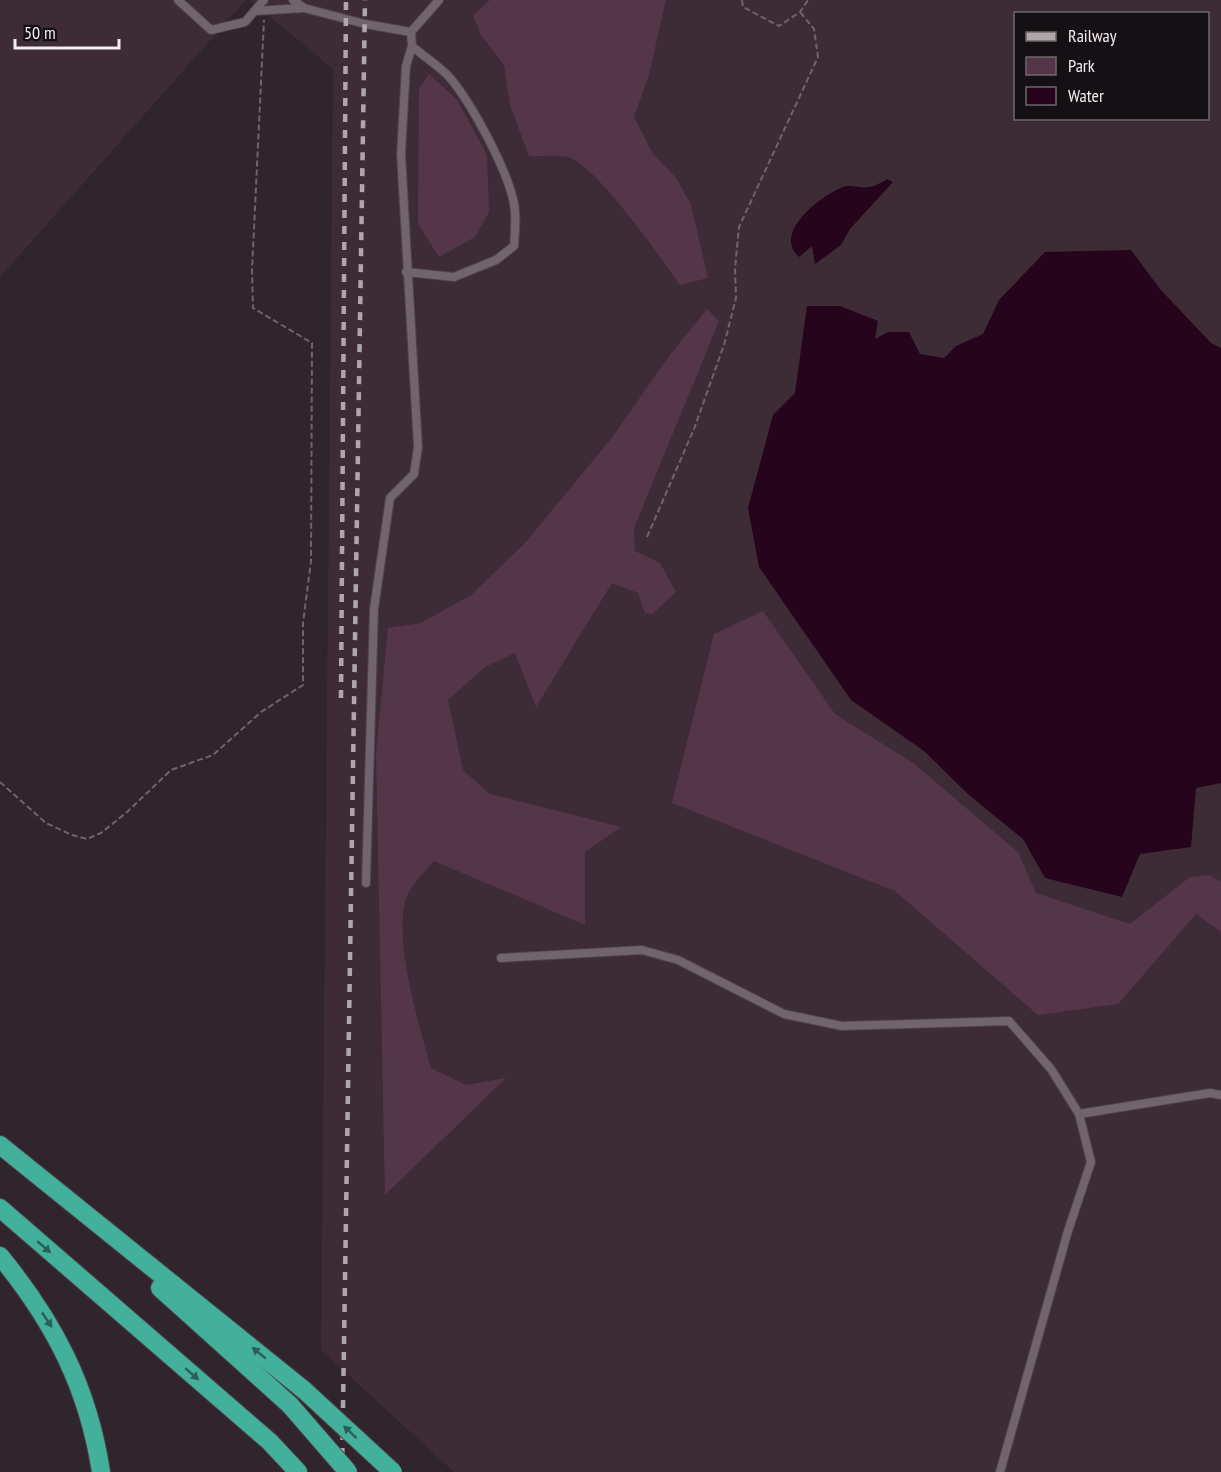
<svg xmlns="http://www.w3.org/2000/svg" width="1221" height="1472" viewBox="0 0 1221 1472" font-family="'PT Sans Narrow',sans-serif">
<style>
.built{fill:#3d2c36;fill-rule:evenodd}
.green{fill:#553649}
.water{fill:#26041c}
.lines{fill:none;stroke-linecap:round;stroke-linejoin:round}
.lane-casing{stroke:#4d4349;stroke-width:10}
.highway-casing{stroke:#4d4349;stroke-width:20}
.path{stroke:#6e646a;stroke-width:2;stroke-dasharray:6 3;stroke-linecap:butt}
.lane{stroke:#71646c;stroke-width:8}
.highway{stroke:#42b09b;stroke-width:18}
.rail{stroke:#afa6ab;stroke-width:4.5;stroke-dasharray:8 8;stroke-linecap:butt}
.highway-bridge-casing{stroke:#4d4349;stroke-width:20;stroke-linecap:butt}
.highway-bridge{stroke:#42b09b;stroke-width:18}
.oneway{fill:#2c6057}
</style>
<rect width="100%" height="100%" fill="#30252c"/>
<g class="built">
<path d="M0,0H246L0,277Z"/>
<path d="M250,0H1221V1472H454L321,1350L333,69ZM1016,14H1208V118H1016Z"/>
</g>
<g class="green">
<path d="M490,0H666L649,75L634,117L653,154L676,178L691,205L708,278L680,285C661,258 599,170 571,158C560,154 542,157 529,156L510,105L504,65L481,35L473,15Z"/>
<path d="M429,74L457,100L487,155L489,212L475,237L439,257L418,224L419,89Z"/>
<path d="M707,309L719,321L634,528L635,551L660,563L676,592L652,614L645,613L638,593L612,583L536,707L515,653L485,667L448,700L463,770L490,794L621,827L585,852V925L434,861C426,870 416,880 410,890C388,926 420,1028 431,1068L466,1085L506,1078L385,1195L376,753L388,628L421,623L471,595L525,543L610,440L670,355Z"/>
<path d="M763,611L835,714L913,763L1018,852L1036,893L1130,924L1190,877L1210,875L1221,882V932L1196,914L1118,1004L1038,1015L895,891L672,803L714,634Z"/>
</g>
<g class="water">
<path d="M887,179L893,182L850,229L841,245L815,264L812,246L799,257C772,233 820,196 843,187C851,184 861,189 870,187C876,186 882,182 887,179Z"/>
<path d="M1131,250L1160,289L1211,343L1221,348V783L1196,788L1191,847L1140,854L1122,897L1045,878L1023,839L969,795L924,751L851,700L759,567L748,508L773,415L795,393L807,306H840L878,321L875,339L888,332H909L920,354L944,358L956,346L983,334L999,300L1045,252Z"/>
</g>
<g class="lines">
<g class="lane-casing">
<g id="lane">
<path d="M178,0L211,30L245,22L264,0"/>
<path d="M304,8L365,24L411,32"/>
<path d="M255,11L304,8L293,0"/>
<path d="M406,272L454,277L496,260L514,246C515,231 517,214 513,199C505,166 473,106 451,79C441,67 424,57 412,46"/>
<path d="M366,883L374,609L390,498L414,474L418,447L401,154L406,66L412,46L411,32L439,0"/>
<path d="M501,958L642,950L678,960L784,1014L842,1026L1009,1021L1051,1069L1079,1114L1091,1162L1068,1231L1000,1472"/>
<path d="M1079,1114L1210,1093L1221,1095"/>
</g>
</g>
<g class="highway-casing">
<g id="highway">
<path d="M0,1145L304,1390"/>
<path d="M0,1208L270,1442L298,1472"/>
<path d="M0,1256C54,1322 88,1387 101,1472"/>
<path d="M160,1288L290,1405"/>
</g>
</g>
<g class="path">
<path d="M742,0L743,7L779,26L800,12L808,0"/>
<path d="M647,537L694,429L724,345L736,298L735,269L739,227L818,57L814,29L800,12"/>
<path d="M0,782L46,823L72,835L87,839L101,833L126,813L171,770L213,755L261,712L303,685V623L311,561L312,343L253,308L252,270L264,20"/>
</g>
<use href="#lane" class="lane"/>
<use href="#highway" class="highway"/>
<g class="rail">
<path d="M341,698L346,0"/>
<path d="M342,1472L365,0"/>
</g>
<g class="highway-bridge-casing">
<g id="highway-bridge">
<path d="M304,1390L393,1472"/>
<path d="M290,1405L348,1472"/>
</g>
</g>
<use href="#highway-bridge" class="highway-bridge"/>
</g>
<defs><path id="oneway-solid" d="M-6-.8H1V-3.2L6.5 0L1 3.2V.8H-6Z" transform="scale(1.5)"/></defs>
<g class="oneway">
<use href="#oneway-solid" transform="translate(44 1247) rotate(41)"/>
<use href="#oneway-solid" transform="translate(47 1320) rotate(56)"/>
<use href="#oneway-solid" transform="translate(259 1353) rotate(-141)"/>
<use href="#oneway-solid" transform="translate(192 1374) rotate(41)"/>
<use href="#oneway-solid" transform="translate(350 1432) rotate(-137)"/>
</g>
<rect x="1014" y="12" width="195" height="108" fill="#151013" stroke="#6e686b" stroke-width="1.5"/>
<rect x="1026" y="32" width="30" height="9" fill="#afa6ab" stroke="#6e686b" stroke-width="1.5"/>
<text x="1068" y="42" font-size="18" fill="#f3ebf0">Railway</text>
<rect x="1026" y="57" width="30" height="18" fill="#553649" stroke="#6e686b" stroke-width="1.5"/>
<text x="1068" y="72" font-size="18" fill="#f3ebf0">Park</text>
<rect x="1026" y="87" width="30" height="18" fill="#26041c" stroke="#6e686b" stroke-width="1.5"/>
<text x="1068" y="102" font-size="18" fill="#f3ebf0">Water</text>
<path d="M15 39v9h104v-9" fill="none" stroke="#f3ebf0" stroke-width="3"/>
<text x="24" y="39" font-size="18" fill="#f3ebf0" stroke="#151013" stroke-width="4.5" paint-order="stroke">50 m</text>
</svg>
